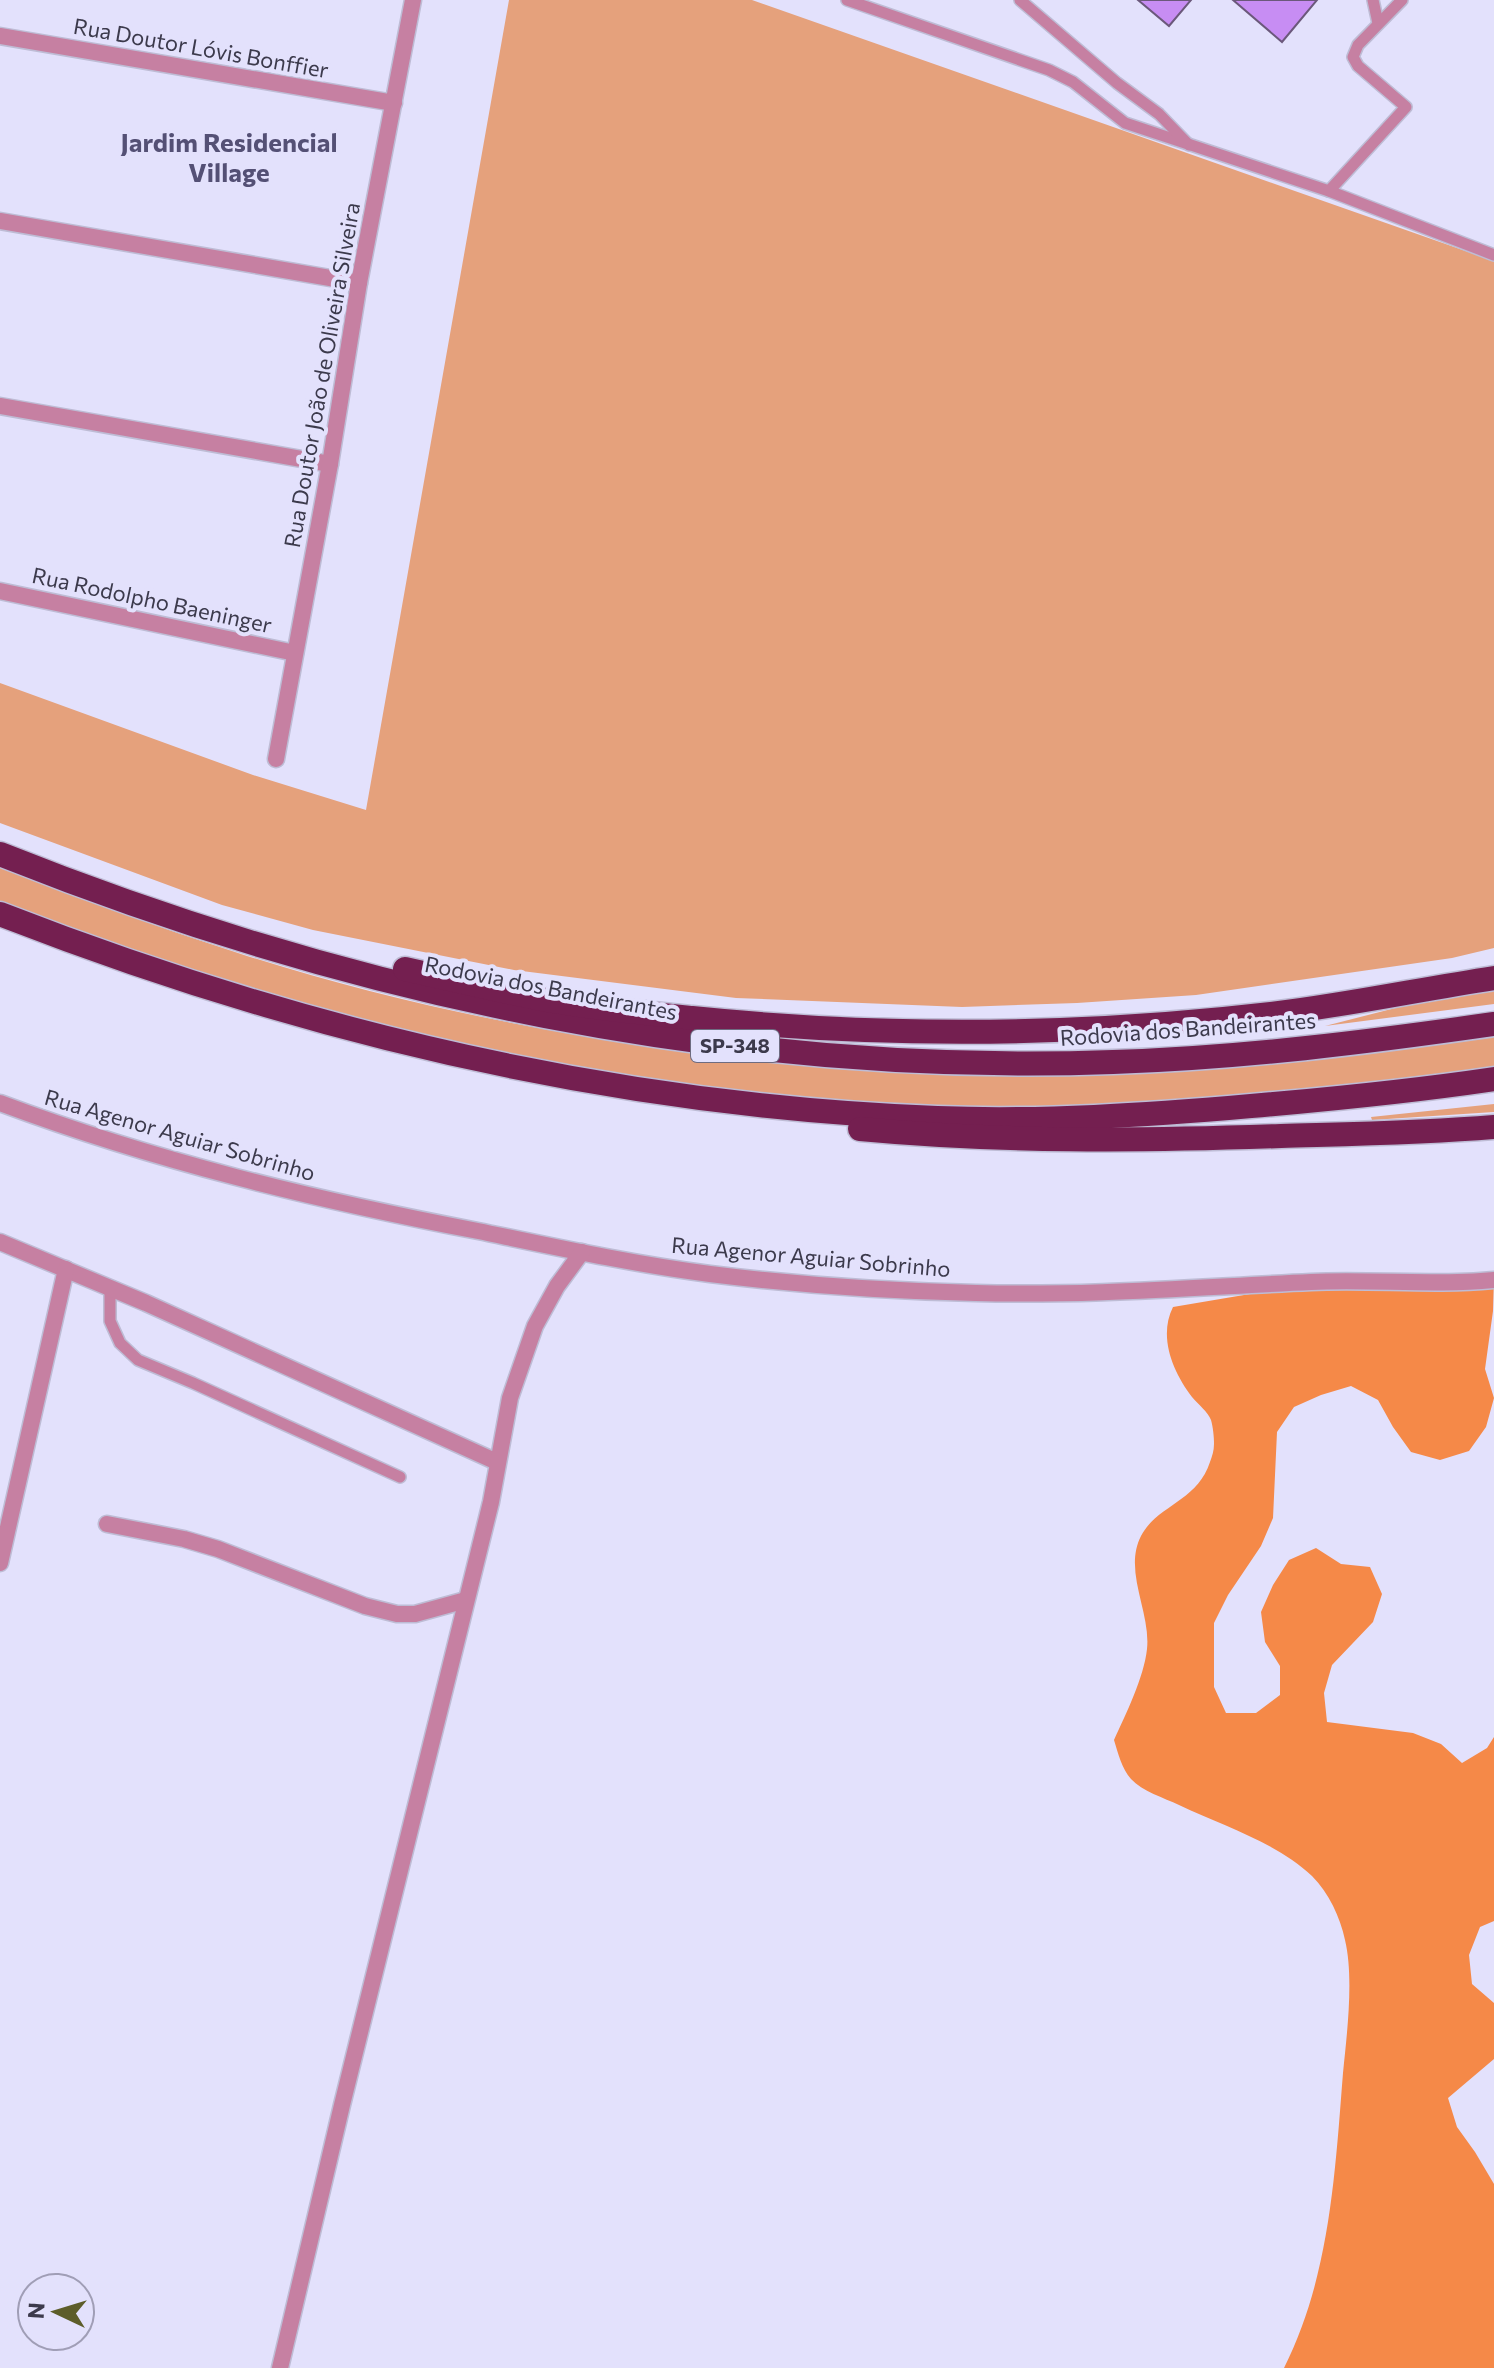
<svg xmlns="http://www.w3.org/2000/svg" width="1494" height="2368" viewBox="0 0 1494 2368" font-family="Commissioner,sans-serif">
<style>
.green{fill:#e5a17c}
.forest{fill:#f58948}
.building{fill:#c78df3;stroke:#6b587b;stroke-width:2}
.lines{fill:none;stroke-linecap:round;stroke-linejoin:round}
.service-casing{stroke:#bebcd5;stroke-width:14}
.minor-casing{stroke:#bebcd5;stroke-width:19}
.motorway-casing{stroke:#bebcd5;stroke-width:27}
.service{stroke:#c680a2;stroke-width:11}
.minor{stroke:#c680a2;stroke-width:16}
.motorway{stroke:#741f50;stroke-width:24}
.labels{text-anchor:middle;stroke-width:8;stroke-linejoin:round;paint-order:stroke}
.shield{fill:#e3e1fc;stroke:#6e6c81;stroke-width:2}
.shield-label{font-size:20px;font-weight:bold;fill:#3c3a4c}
.street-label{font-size:22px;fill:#3c3a4c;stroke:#e3e1fc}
.quarter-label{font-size:26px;font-weight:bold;fill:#545075;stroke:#e3e1fc}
</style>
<rect width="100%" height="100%" fill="#e3e1fc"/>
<g class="green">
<path d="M509,0H752L1494,261V948L1452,958L1196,995L1077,1003L962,1007L736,998L514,970L313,930L222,905L0,823V683L253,775L366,810Z"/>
<path d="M0,867C79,898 157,927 238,953C427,1014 625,1049 823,1065C886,1070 950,1075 1014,1076C1175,1077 1335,1057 1494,1035V1071L1102,1109L896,1106L678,1088L458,1046L232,987L0,903Z"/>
<path d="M1494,990V1004L1325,1026L1411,1004Z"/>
<path d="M1494,1104V1112L1372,1120L1371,1117Z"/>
</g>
<path class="forest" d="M1494,1277L1493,1311L1485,1369L1494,1398L1486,1427L1469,1451L1440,1460L1411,1452L1393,1427L1378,1400L1351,1386L1321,1395L1294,1407L1277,1432L1273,1518L1261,1546L1228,1595L1214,1623V1687L1226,1713H1256L1280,1695V1666L1265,1642L1261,1612L1273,1585L1289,1560L1316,1548L1341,1564L1370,1567L1382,1594L1373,1622L1332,1665L1324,1693L1327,1722L1413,1733L1441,1744L1462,1763L1487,1748L1494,1737V1921L1480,1927L1469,1955L1472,1984L1494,2003V2059L1448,2098L1457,2127L1475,2152L1494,2184V2368H1284C1330,2276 1335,2174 1343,2073C1347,2033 1354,1978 1345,1940C1340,1917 1329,1893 1312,1876C1276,1842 1223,1826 1179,1805C1164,1798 1142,1791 1131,1779C1122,1769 1118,1753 1114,1740C1126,1714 1144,1677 1147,1649C1151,1612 1123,1571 1141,1536C1157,1505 1197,1502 1210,1462C1212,1456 1214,1451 1214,1444C1214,1437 1213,1427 1211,1420C1208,1412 1198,1404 1192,1397C1173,1372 1158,1337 1173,1307L1303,1285Z"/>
<g class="building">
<path d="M1138,0H1191L1169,26Z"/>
<path d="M1233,0H1317L1282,42Z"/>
</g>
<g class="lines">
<g class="service-casing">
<g id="service">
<path d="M847,0L1049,70L1073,82L1125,123L1329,191L1494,255"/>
<path d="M1020,0L1117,83L1159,114L1189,145"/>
<path d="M1373,0L1378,23"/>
<path d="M1329,191L1406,107L1358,66L1353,57L1358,45L1402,0"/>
<path d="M110,1287V1321L120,1343L138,1360L193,1383L400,1477"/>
</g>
</g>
<g class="minor-casing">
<g id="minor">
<path d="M0,36L394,103"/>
<path d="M0,221L359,283"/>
<path d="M0,406L330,464"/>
<path d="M0,591L295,653"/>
<path d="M276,759L330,464L359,283L413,0"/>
<path d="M0,1103C155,1161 316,1200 478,1231C555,1247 632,1264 710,1274C798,1285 888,1291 976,1293C1088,1296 1200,1287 1311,1282C1372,1279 1433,1286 1494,1280"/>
<path d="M0,1242L146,1303L497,1462"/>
<path d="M107,1524L184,1539L218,1549L365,1606L397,1614H415L466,1600"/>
<path d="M0,1563L66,1269"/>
<path d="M280,2368L342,2105L491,1502L510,1398L535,1326L557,1286L582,1252"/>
</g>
</g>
<g class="motorway-casing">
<g id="motorway">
<path d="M0,854C353,995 732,1076 1113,1062C1241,1058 1368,1042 1494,1024"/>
<path d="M0,914C300,1031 615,1106 937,1118C1042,1122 1147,1115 1251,1106C1332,1099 1413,1091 1494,1079"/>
<path d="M405,969C450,979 496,990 541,999C591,1008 642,1013 692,1018C887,1038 1084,1036 1279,1013C1351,1004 1422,989 1494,978"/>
<path d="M860,1129C1000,1142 1140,1141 1281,1136C1352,1134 1423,1133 1494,1127"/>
</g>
</g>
<use href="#service" class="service"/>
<use href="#minor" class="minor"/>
<use href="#motorway" class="motorway"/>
</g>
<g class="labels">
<rect class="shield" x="691" y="1030" width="88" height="32" rx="6"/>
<g class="shield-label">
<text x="735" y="1053">SP-348</text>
</g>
<g class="street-label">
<text transform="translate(201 48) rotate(10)" y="8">Rua Doutor Lóvis Bonffier</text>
<text transform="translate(322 375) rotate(-80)" y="8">Rua Doutor João de Oliveira Silveira</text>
<text transform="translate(152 600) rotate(12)" y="8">Rua Rodolpho Baeninger</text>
<text transform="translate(551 988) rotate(11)" y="8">Rodovia dos Bandeirantes</text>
<text transform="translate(1188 1029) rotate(-4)" y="8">Rodovia dos Bandeirantes</text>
<text transform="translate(180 1135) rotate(16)" y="8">Rua Agenor Aguiar Sobrinho</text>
<text transform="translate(811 1257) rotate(5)" y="8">Rua Agenor Aguiar Sobrinho</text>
</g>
<g class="quarter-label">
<text x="229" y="152">Jardim Residencial<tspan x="229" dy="30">Village</tspan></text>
</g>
</g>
<g transform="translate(56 2312) rotate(274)"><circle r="38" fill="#e3e1fc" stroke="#a09eb6" stroke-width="2"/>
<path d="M0-6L14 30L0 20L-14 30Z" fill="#5d5d2a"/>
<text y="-12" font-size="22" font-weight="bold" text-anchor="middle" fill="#3c3a4c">N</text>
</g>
</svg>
